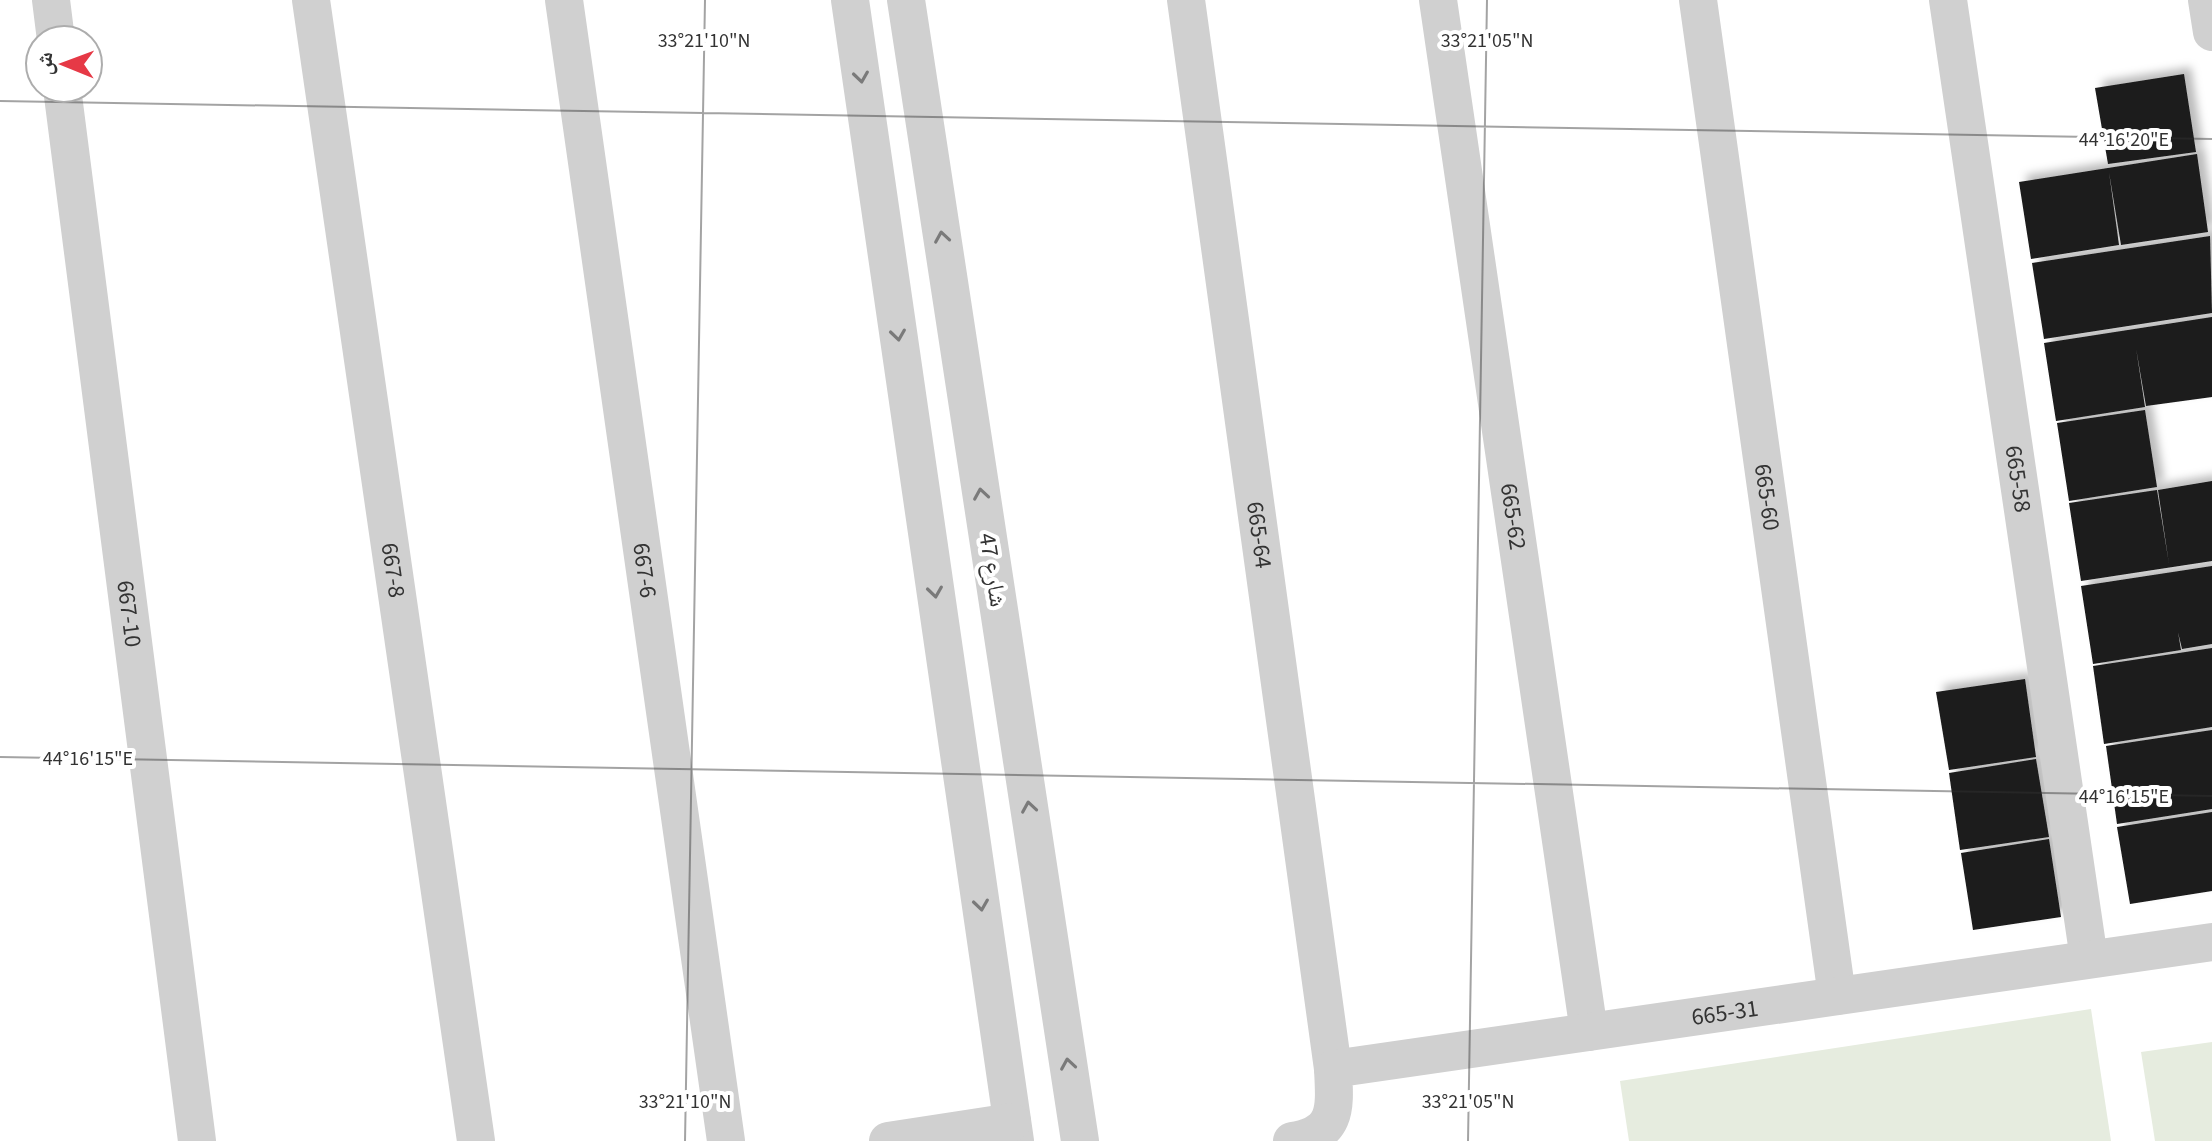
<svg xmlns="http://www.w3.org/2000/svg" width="2212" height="1141" viewBox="0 0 2212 1141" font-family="'Source Sans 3','Noto Naskh Arabic',sans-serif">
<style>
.green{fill:#e6ecdf}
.building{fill:#1a1a1a;filter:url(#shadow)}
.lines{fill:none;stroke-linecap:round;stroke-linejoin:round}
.minor{stroke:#d0d0d0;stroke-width:38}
.oneway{stroke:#7a7a7a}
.ticks{fill:none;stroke:#333;stroke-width:2;stroke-opacity:0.45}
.labels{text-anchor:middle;stroke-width:8;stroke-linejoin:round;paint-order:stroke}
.street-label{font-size:24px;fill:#333;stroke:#fff}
.ticks-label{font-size:20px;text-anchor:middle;fill:#333;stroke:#fff;stroke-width:8;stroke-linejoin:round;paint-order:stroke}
</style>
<defs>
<filter id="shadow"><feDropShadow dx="7" dy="-7" stdDeviation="4" flood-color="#0004"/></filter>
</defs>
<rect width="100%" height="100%" fill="#fff"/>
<g class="green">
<path d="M2091,1009L2111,1141H1629L1620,1081Z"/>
<path d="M2212,1042V1141H2155L2141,1052Z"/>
</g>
<g class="building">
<path d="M2184,74L2196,152L2108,164L2095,88Z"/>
<path d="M2197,154L2208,232L2121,245L2109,172L2119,245L2031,259L2019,182Z"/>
<path d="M2210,236L2212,313L2044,339L2032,263Z"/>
<path d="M2212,317V397L2146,406L2136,348L2145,407L2056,421L2044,343Z"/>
<path d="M2145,410L2157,487L2069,501L2057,423Z"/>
<path d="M2212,481V561L2081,581L2069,503L2157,490L2169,564L2158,490Z"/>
<path d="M2212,566V644L2182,649L2178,632L2181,650L2093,664L2081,586Z"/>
<path d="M2212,648V727L2104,744L2093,666Z"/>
<path d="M2025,679L2036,757L1949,770L1936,692Z"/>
<path d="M2212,730V809L2117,824L2106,746Z"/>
<path d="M2036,759L2049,837L1960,850L1949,773Z"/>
<path d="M2212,812V891L2130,904L2117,827Z"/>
<path d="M2049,839L2061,917L1973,930L1961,853Z"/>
</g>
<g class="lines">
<g class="minor">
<path d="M51,0L56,40"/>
<path id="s1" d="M311,0L476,1141"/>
<path id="s2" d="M564,0L726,1141"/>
<path d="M850,0L1015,1141"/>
<path d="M906,0L1080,1141"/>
<path id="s3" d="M1186,0L1333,1069"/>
<path id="s4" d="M1438,0L1589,1032"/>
<path id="s5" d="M1698,0L1837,996"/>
<path id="s6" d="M1948,0L2089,959"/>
<path d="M2207,0L2212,32"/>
<path id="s7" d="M62,88L197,1141"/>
<path d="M888,1141L1012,1122"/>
<path id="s8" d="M1292,1141C1338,1134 1335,1108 1333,1069L2212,942"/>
</g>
</g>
<defs><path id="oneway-chevron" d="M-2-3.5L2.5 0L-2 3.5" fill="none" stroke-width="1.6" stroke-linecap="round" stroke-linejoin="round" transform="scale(2)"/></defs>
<g class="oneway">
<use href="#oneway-chevron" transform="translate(861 77) rotate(82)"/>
<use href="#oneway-chevron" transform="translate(942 237) rotate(-99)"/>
<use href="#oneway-chevron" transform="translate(898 335) rotate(82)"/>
<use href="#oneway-chevron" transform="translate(981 494) rotate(-99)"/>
<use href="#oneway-chevron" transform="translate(935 592) rotate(82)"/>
<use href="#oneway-chevron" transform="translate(1029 807) rotate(-99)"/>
<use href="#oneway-chevron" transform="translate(981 905) rotate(82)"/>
<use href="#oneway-chevron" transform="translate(1068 1064) rotate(-99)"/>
</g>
<path class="ticks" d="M0,101L2212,139M0,757L2212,796M685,1141L705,0M1468,1141L1487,0"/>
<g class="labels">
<g class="street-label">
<text dy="8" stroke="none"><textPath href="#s6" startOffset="484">665-58</textPath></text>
<text dy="8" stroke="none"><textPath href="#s5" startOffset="502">665-60</textPath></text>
<text dy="8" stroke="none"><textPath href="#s4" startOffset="522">665-62</textPath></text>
<text dy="8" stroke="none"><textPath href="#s3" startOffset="540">665-64</textPath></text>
<text dy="8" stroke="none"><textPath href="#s1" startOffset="576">667-8</textPath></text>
<text dy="8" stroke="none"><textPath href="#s2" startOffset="576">667-6</textPath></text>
<text transform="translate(993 570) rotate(81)" y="8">شارع 47</text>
<text dy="8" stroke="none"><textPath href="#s7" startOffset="530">667-10</textPath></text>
<text dy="8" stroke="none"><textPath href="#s8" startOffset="492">665-31</textPath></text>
</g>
</g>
<g class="ticks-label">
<text x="704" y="47">33°21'10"N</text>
<text x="1487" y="47">33°21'05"N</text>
<text x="2124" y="146">44°16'20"E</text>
<text x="88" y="765">44°16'15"E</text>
<text x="2124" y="803">44°16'15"E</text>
<text x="685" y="1108">33°21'10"N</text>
<text x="1468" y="1108">33°21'05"N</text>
</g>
<g transform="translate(64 64) rotate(271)"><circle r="38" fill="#ffffff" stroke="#adadad" stroke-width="2"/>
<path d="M0-6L14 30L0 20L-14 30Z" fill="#e63946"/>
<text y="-12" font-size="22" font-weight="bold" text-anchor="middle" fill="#333333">ش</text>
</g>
</svg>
